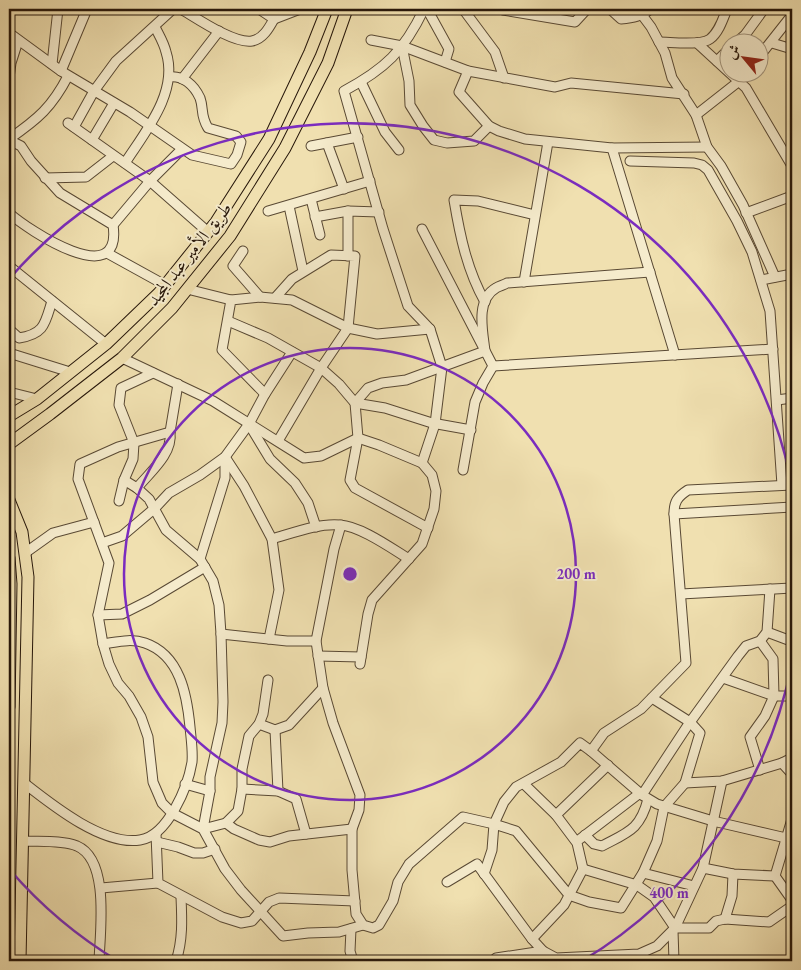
<svg xmlns="http://www.w3.org/2000/svg" width="801" height="970" viewBox="0 0 801 970" font-family="'EB Garamond',Amiri,serif">
<style>
.lines{fill:none;stroke-linecap:round;stroke-linejoin:round}
.minor-casing{stroke:#594934;stroke-width:11}
.major-casing{stroke:#27170a;stroke-width:13}
.minor{stroke:#f5ebcc;stroke-width:9}
.major{stroke:#f0e0b0;stroke-width:11}
.ring{fill:none;stroke:#7b2cbf;stroke-width:2.5}
.labels{text-anchor:middle;stroke-width:4;stroke-linejoin:round;paint-order:stroke}
.street-label{font-size:18px;fill:#27170a;stroke:#f5ebcc}
.centre{fill:#7b2cbf;stroke:#f5ebcc;stroke-width:2.5}
.ring-label{font-size:15px;text-anchor:middle;font-weight:bold;fill:#7b2cbf;stroke:#f5ebcc;stroke-width:4;stroke-linejoin:round;paint-order:stroke}
</style>
<rect width="100%" height="100%" fill="#f0e0b0"/>
<filter id="stains"><feTurbulence type="fractalNoise" baseFrequency=".004" numOctaves="4"/><feColorMatrix values="0 0 0 0 .2 0 0 0 0 .09 0 0 0 0 .02 0 0 0 .5 -.17"/></filter>
<radialGradient id="worn" r=".72"><stop offset=".6" stop-color="#630" stop-opacity="0"/><stop offset="1" stop-color="#630" stop-opacity=".3"/></radialGradient>
<g class="lines">
<g class="minor-casing">
<g id="minor">
<path d="M181,9C198,19 234,44 252,41C263,39 269,28 274,19"/>
<path d="M259,9L274,19L300,9"/>
<path d="M427,9L449,49L445,62"/>
<path d="M463,9L495,52L504,78"/>
<path d="M610,9L621,19C634,18 641,16 651,9"/>
<path d="M503,10L575,22L587,9"/>
<path d="M642,15L651,27L665,53L672,78L696,115L707,147L721,166L743,205L775,277"/>
<path d="M9,33L61,71L130,112L192,155L231,164L237,155L241,142L236,136L208,128C200,115 204,109 200,98C194,85 183,75 169,77"/>
<path d="M371,40L402,46L468,71L555,87L571,83L684,94"/>
<path d="M659,42C671,42 701,46 710,39C719,32 723,19 727,9"/>
<path d="M737,42L745,35L764,9"/>
<path d="M697,43L746,88L792,166"/>
<path d="M772,43L792,49"/>
<path d="M402,46L409,81L410,105L423,126L434,140L447,143L474,141L489,126"/>
<path d="M758,58L792,15"/>
<path d="M717,61L728,50"/>
<path d="M52,64L58,9"/>
<path d="M61,71L87,9"/>
<path d="M468,71L459,92L489,126L499,131L525,139L612,148L707,147"/>
<path d="M9,78L11,63L18,41"/>
<path d="M182,79L219,31"/>
<path d="M361,82L385,132L399,150"/>
<path d="M696,115L738,82L746,72"/>
<path d="M68,123L150,181L208,232"/>
<path d="M74,127L94,91L116,61L173,9"/>
<path d="M9,139C38,119 52,107 68,76"/>
<path d="M9,140L21,146L31,161L60,193L113,225C123,293 28,230 9,213"/>
<path d="M92,140L114,103"/>
<path d="M327,143L344,189"/>
<path d="M311,146L358,137"/>
<path d="M612,148L675,355"/>
<path d="M630,161L694,163L702,165L708,170L737,221L752,252L770,311L782,485"/>
<path d="M125,163C145,132 179,92 166,52C164,43 159,35 155,27"/>
<path d="M45,178L86,177L113,156"/>
<path d="M311,199L320,235"/>
<path d="M289,206L303,271"/>
<path d="M268,211L370,181"/>
<path d="M746,213L792,196"/>
<path d="M315,217L348,211L379,212"/>
<path d="M113,225L150,181L182,149"/>
<path d="M422,229L493,366L483,383L475,402L463,470"/>
<path d="M243,251L233,266L260,297"/>
<path d="M107,253L165,285"/>
<path d="M348,256V211"/>
<path d="M9,266L106,344"/>
<path d="M761,280L792,274"/>
<path d="M524,282L548,142"/>
<path d="M187,289L231,300"/>
<path d="M275,298L292,279L331,255L355,256L348,328L321,368L278,441"/>
<path d="M485,302C467,270 460,236 454,200L478,201L535,215"/>
<path d="M228,321L268,338L321,368L339,384L355,403L358,438L350,480L355,488L428,528"/>
<path d="M9,329L19,338C45,334 45,323 52,301"/>
<path d="M9,353L70,372"/>
<path d="M122,358L213,401L304,458L321,456L358,438L379,445L422,463L432,475L436,491L434,509L422,544L372,600L368,614L360,664"/>
<path d="M493,366L773,349"/>
<path d="M178,384L170,432L118,447L80,464L78,479L109,563L98,615L103,644L109,664L118,683L129,696L141,717L148,737L153,782L162,803L172,813L203,829L225,869L241,890L283,936L308,933L339,932L363,925"/>
<path d="M9,392L37,399"/>
<path d="M265,394L222,350L231,300L260,297L292,300L348,328L377,334L430,329"/>
<path d="M777,400L792,398"/>
<path d="M355,403L368,388L382,383L406,380L485,351C483,332 475,300 496,288C499,286 504,285 507,283L650,272"/>
<path d="M355,403L385,408L432,423L471,430"/>
<path d="M250,426L270,459L295,483L308,503L316,527"/>
<path d="M225,457L244,486L272,539L279,590L269,639"/>
<path d="M422,463L435,424L442,367L430,329L408,306L383,229L344,91C385,69 404,51 424,9"/>
<path d="M124,480L137,488L149,499L166,530L200,559L213,581L219,605L221,634L223,702L222,723L210,777V791L203,829L226,823L238,811L242,789V769L249,736L259,724L263,714L268,680"/>
<path d="M137,488C150,472 173,454 170,432"/>
<path d="M119,501L124,480L133,459L134,443L119,405L121,388L153,373"/>
<path d="M674,514L792,507"/>
<path d="M341,525L334,549L316,641L323,688L333,723L360,795L359,810L352,829V870L356,914L363,925L373,928L379,925L393,901L398,882L409,864L463,817L494,824L516,831L569,895L589,902L621,908L643,873L657,841L664,807L685,783L700,733L690,722L652,698"/>
<path d="M272,539C293,533 318,523 340,525C360,526 391,548 409,559"/>
<path d="M102,543L122,536L155,508L169,493L200,475L225,457L249,424L265,394L292,352"/>
<path d="M25,553L53,533L94,522"/>
<path d="M200,559L225,478V458"/>
<path d="M681,594L792,588"/>
<path d="M98,615L122,614L150,600L205,567"/>
<path d="M767,632L791,641L792,644"/>
<path d="M221,634L287,641H316"/>
<path d="M760,641L773,659L774,696L765,716L750,737L760,770"/>
<path d="M318,656L361,657"/>
<path d="M723,678L774,696H792"/>
<path d="M259,724L275,730L289,725L323,688"/>
<path d="M275,730L278,791"/>
<path d="M591,751L604,733L641,709L686,663L674,514C674,502 677,497 688,490L792,485"/>
<path d="M782,763L792,774"/>
<path d="M24,783C52,805 103,846 140,840C168,836 188,786 192,762C193,751 191,738 190,727C187,695 180,655 145,643C131,638 117,642 103,644"/>
<path d="M685,783L722,781L782,763L792,758"/>
<path d="M185,784L210,791"/>
<path d="M524,784L556,815L577,843L583,869L564,905L532,939"/>
<path d="M242,789L278,791L296,799L306,834"/>
<path d="M642,795L688,725L738,656L746,646L760,641L767,632L770,589"/>
<path d="M556,815L608,765"/>
<path d="M226,823L234,829L259,840L270,842L289,836L352,829"/>
<path d="M156,834L158,883L222,917L241,923L252,921L269,902L279,898L355,901"/>
<path d="M585,835L594,844L602,846C628,832 640,830 648,799"/>
<path d="M580,839L640,793"/>
<path d="M23,841C40,842 61,840 77,846C110,860 100,932 99,961"/>
<path d="M157,842L178,847L194,853H203L215,849"/>
<path d="M703,868L733,874L775,876L792,819"/>
<path d="M583,869L637,885L654,897L675,928"/>
<path d="M643,873L694,886"/>
<path d="M484,874L492,850L494,824L504,802L516,787L561,762L580,743L591,751L642,795L657,804L713,821L786,838"/>
<path d="M775,876L792,900"/>
<path d="M447,882L477,864L532,939L543,951L556,958L639,954L657,946L675,928L703,868L722,781"/>
<path d="M101,888L158,883"/>
<path d="M725,919L732,896L733,874"/>
<path d="M675,928H709L716,921L725,919L769,922L792,906"/>
<path d="M351,929L350,951L353,961"/>
<path d="M673,931L674,961"/>
<path d="M176,961C183,940 182,919 181,897"/>
<path d="M493,961L496,958L543,951"/>
</g>
</g>
<g class="major-casing">
<g id="major">
<path d="M9,416L37,399L106,344L159,293L216,222L269,139L310,52L327,9"/>
<path d="M9,444L50,414L122,358L172,308L230,236L285,148L328,63L347,9"/>
<path d="M9,500L22,532L28,577L20,961"/>
<path d="M9,558L11,584L9,707"/>
</g>
</g>
<use href="#minor" class="minor"/>
<use href="#major" class="major"/>
</g>
<g class="ring">
<circle cx="350" cy="574" r="226"/>
<path d="M792 664A451 451 0 0 1 582 961M118 961A451 451 0 0 1 10 870M10 278A451 451 0 0 1 792 484"/>
</g>
<g class="labels">
<g class="street-label">
<text transform="translate(189 254) rotate(-52)" y="6">طريق الأمير عبد المجيد</text>
</g>
</g>
<circle cx="350" cy="574" r="8" class="centre"/>
<g class="ring-label">
<text x="576" y="579">200 m</text>
<text x="669" y="898">400 m</text>
</g>
<rect width="801" height="970" fill="none" stroke="#f0e0b0" stroke-width="30"/>
<rect x="10" y="10" width="781" height="950" fill="none" stroke="#27170a" stroke-width="2.5"/>
<rect x="15" y="15" width="771" height="940" fill="none" stroke="#27170a"/>
<g transform="translate(744 58) rotate(299)"><circle r="24" fill="#f5ebcc" stroke="#a3967e"/>
<path d="M0-4L9 19L0 12L-9 19Z" fill="#8f2418"/>
<text y="-8" font-size="14" font-weight="bold" text-anchor="middle" fill="#27170a">ش</text>
</g>
<rect width="100%" height="100%" filter="url(#stains)"/>
<rect width="100%" height="100%" fill="url(#worn)"/>
</svg>
